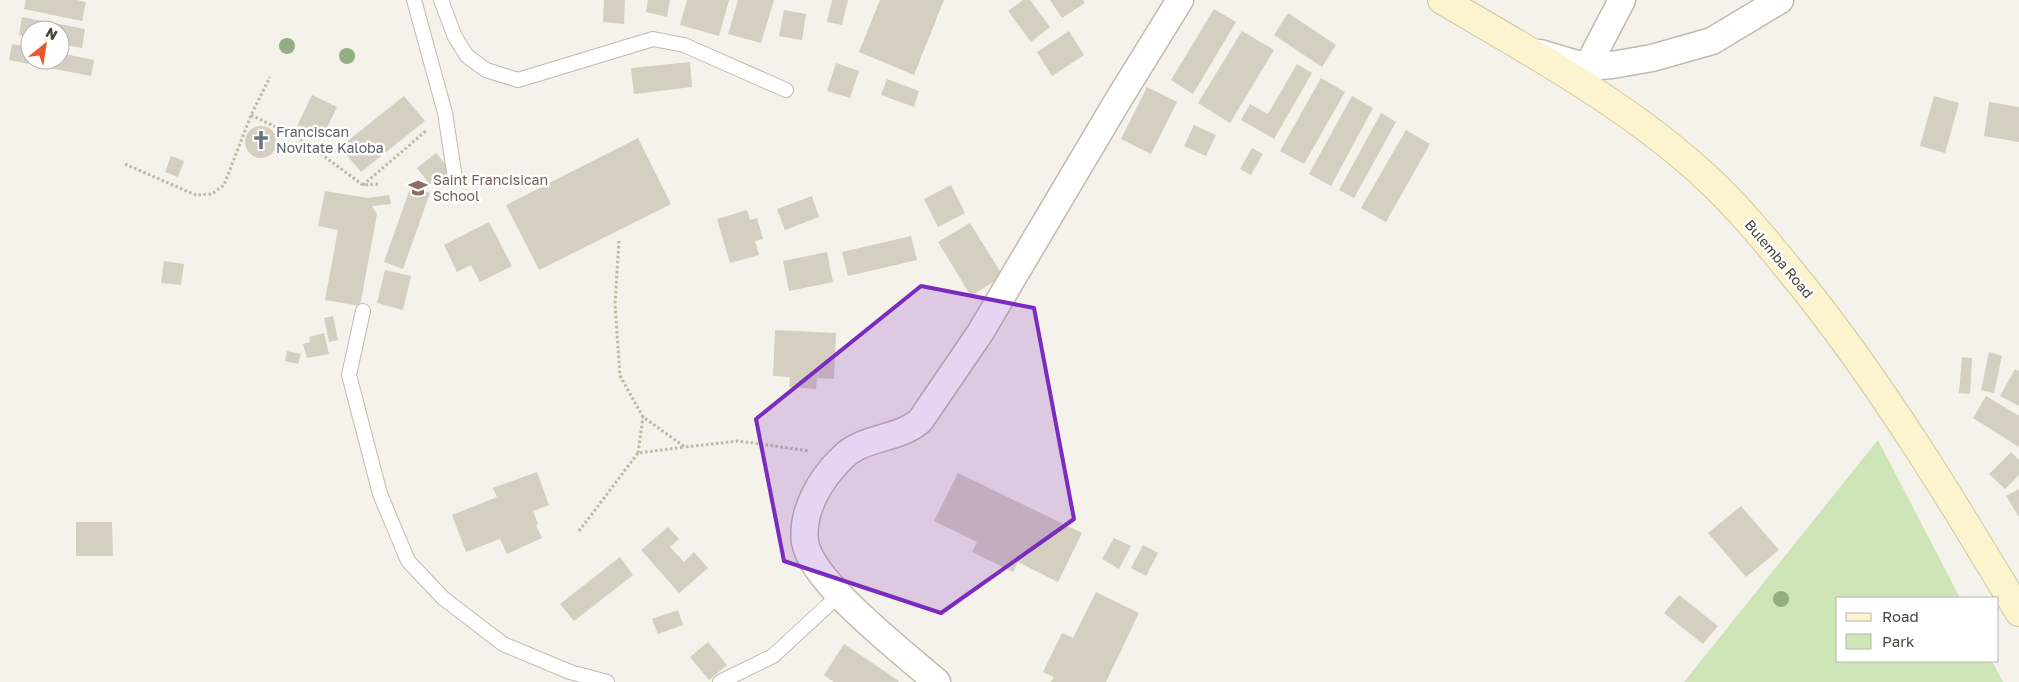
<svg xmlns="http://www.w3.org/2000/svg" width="2019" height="682" viewBox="0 0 2019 682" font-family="'Golos Text',sans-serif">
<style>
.green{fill:#cde5b7}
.building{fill:#d5cfc1}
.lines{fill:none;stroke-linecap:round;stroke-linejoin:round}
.service-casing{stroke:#c0bbae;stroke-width:16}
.minor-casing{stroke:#c0bbae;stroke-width:29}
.secondary-casing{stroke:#d1c89e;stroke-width:30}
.path{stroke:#c0b8a1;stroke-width:3;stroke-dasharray:2.5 2.5;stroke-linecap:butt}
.service{stroke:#fff;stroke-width:14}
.minor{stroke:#fff;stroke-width:26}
.secondary{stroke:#fbf4cf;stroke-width:28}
.tree{fill:#94ae84}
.marked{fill:#7b2cbf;fill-opacity:0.2;stroke:#7b2cbf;stroke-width:4;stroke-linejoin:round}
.labels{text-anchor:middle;stroke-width:5;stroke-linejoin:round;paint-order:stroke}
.worship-label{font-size:14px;fill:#5b616d;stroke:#fff;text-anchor:start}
.education-label{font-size:14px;fill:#785e54;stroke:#fff;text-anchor:start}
.street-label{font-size:14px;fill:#484439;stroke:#fff}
</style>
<rect width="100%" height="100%" fill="#f5f2eb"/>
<path class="green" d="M1878,440L1960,598H1838V661H1992L2003,682H1684Z"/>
<g class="building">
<path d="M26,0H77L86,2L82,21L24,9Z"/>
<path d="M604,0H625L624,24L603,22Z"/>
<path d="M648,0H670L667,17L646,12Z"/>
<path d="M687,0H729L719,36L680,25Z"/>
<path d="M738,0H774L761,43L728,34Z"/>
<path d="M832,0H848L842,25L827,22Z"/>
<path d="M880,0H944L914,75L859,52Z"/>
<path d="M1023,0H1030L1050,27L1031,42L1008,11Z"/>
<path d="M1050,0H1083L1085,3L1062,18Z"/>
<path d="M1214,9L1236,22L1193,94L1171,80Z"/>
<path d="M784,10L806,14L802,40L779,36Z"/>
<path d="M1288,13L1336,45L1322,67L1274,35Z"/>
<path d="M22,17L85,29L82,48L60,44V30H30V38L19,35Z"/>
<path d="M1069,31L1084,55L1052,76L1037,52Z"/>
<path d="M1242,31L1274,50L1230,123L1198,103Z"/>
<path d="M12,44L30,47V60H60V53L94,60L91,76L9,60Z"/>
<path d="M690,62L692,87L634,94L631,68Z"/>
<path d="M836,63L859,71L850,98L827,91Z"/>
<path d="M1297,64L1312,73L1274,139L1241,120L1250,104L1268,114Z"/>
<path d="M1321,78L1345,92L1304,164L1280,151Z"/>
<path d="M887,79L919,91L914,107L881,95Z"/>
<path d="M1147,87L1177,102L1151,154L1121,139Z"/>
<path d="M312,95L337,107L322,138L297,126Z"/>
<path d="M404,96L425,121L361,172L340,147Z"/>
<path d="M1352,96L1373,108L1331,186L1309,174Z"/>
<path d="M1934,96L1959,103L1945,153L1920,146Z"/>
<path d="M1989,102L2019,107V142L1984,136Z"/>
<path d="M1381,113L1396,122L1354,198L1339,190Z"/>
<path d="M1194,125L1216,135L1206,156L1184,146Z"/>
<circle cx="261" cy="142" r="16"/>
<path d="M1406,130L1430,144L1386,222L1361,208Z"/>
<path d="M638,138L671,204L539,270L506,205Z"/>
<path d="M1252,148L1263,154L1251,175L1240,169Z"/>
<path d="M436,153L450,170L431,186L417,168Z"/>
<path d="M171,156L184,161L178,177L165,172Z"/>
<path d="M951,185L965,213L938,227L924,199Z"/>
<path d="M411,186L430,193L403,269L384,262Z"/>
<path d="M325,191L368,198L389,195L391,204L372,206L377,214L360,306L325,300L338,230L318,226Z"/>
<path d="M812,196L819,217L785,230L777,209Z"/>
<path d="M747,210L750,220L757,218L763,239L755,241L759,255L730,263L717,219Z"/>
<path d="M489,222L512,266L480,282L471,265L457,272L444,245Z"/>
<path d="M970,223L1003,276L971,296L938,242Z"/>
<path d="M911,236L917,260L848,276L842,252Z"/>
<path d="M827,252L833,282L789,291L783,261Z"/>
<path d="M164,261L184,264L181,285L161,283Z"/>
<path d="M385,270L411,276L403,310L377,303Z"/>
<path d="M333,316L338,340L329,342L324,318Z"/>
<path d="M775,330L836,333L834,379L817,378L816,389L789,387L790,377L773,376Z"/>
<path d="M324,333L329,354L307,358L303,344L310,342L309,337Z"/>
<path d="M287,351L301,354L298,364L285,361Z"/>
<path d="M1989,352L2002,356L1994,393L1981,390Z"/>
<path d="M1962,357L1972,358L1970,394L1959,393Z"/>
<path d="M2015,369L2019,371V406L2000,396Z"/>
<path d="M1986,396L2019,416V447L1973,418Z"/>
<path d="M2011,452L2019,460V475L2005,489L1989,474Z"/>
<path d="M537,472L549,505L533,511L538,524L536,525L542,538L507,554L500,539L466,552L452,515L497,497L493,488Z"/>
<path d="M958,473L1082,533L1058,582L1018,562L1013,572L972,552L977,542L934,521Z"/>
<path d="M2019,489V517L2006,496Z"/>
<path d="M1741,506L1779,550L1746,577L1708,533Z"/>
<path d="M76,522H112L113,556H76Z"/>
<path d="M668,527L679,539L670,547L684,562L694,552L708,568L679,593L641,550Z"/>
<path d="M1114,538L1131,546L1119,569L1102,559Z"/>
<path d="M1143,545L1158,553L1146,576L1131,568Z"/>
<path d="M620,557L633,575L574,621L560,604Z"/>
<path d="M1096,592L1139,613L1106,682H1051L1054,677L1043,672L1062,633L1073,638Z"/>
<path d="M1679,595L1718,626L1703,644L1664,613Z"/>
<path d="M678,610L683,625L658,634L652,619Z"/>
<path d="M708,642L727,665L709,680L690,657Z"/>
<path d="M844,644L899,681L898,682H834L824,675Z"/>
</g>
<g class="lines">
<g class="service-casing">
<g id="service">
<path d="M414,0L445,113L455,178"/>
<path d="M441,0L455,37L467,56L486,70L518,80L653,39L684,45L786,90"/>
<path d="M363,311L349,375L380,494L408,561L443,598L503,644L570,672L607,682"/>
<path d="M720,682L773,656L839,595"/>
</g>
</g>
<g class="minor-casing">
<g id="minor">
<path d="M1540,53L1587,67L1612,65L1652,58L1712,41L1780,0"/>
<path d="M1587,67L1622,0"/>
<path d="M937,682C905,654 811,582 805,542C801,511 821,478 842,458C863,436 898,440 920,421L980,333L1117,102L1180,0"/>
</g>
</g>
<g class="secondary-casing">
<path id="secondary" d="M1442,0C1531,52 1634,109 1709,180C1739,208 1766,241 1792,273C1878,378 1949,495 2019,612"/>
</g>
<g class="path">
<path d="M251,115L299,138L363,185L378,184"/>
<path d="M125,164L196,195L212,194L224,185L251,115L270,77"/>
<path d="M363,185L427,130"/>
<path d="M619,241L615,304L620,376L643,417L685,447L738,441L810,451"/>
<path d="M638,453L643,417"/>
<path d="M579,531L638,453L685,447"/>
</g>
<use href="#service" class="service"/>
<use href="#minor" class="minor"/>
<use href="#secondary" class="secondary"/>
</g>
<g class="tree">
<circle cx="287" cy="46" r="8"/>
<circle cx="347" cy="56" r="8"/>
<circle cx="1781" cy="599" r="8"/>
</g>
<path class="marked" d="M921,286L1034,308L1074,519L941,613L784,561L756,419Z"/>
<defs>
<g id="church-bare" transform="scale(1.5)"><path d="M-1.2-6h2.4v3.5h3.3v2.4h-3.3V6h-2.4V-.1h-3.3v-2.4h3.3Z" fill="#6b7280" stroke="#fff" stroke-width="2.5" paint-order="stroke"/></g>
<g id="school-bare" transform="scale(1.5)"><path d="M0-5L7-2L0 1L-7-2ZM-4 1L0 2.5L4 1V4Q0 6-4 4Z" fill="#8d6e63" stroke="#fff" stroke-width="2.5" paint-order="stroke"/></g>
</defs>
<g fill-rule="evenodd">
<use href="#church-bare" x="261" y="140"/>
<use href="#school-bare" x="418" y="188"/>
</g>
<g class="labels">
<g class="worship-label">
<text x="276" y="137">Franciscan<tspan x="276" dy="16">Novitate Kaloba</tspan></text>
</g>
<g class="education-label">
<text x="433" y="185">Saint Francisican<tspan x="433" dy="16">School</tspan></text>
</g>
<g class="street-label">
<text transform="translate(1779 259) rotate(50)" y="5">Bulemba Road</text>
</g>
</g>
<rect x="1836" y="597" width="162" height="65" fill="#ffffff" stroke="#b6b4b0"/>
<rect x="1846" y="613" width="25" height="8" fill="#fbf4cf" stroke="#b6b4b0"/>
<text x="1882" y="622" font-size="15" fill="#484439">Road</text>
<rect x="1846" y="634" width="25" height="15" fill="#cde5b7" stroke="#b6b4b0"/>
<text x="1882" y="647" font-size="15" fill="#484439">Park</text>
<g transform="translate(45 45) rotate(30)"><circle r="24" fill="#ffffff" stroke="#b6b4b0"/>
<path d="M0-4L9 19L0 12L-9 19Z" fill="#eb572c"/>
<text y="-8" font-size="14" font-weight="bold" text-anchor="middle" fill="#484439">N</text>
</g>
</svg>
